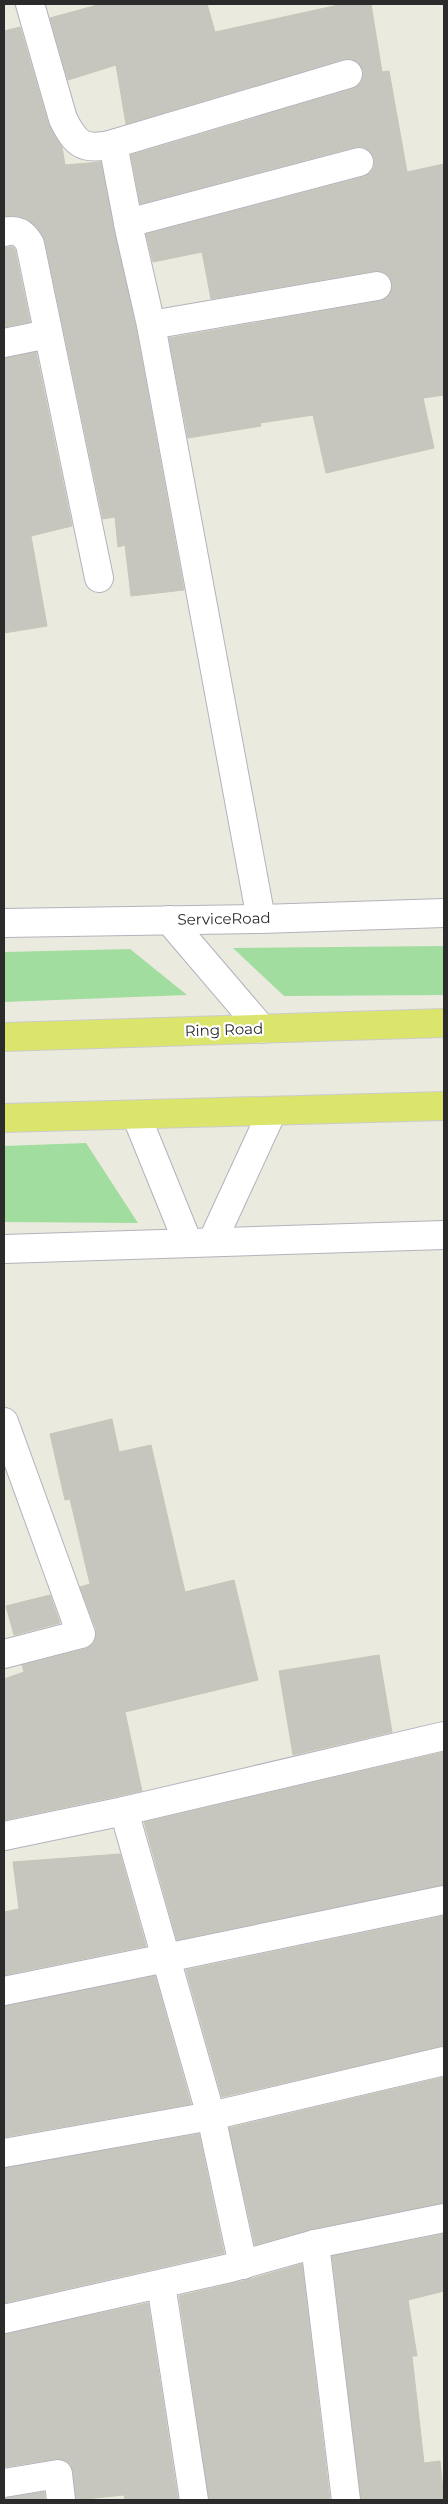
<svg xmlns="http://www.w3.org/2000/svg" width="448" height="2504" viewBox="0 0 448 2504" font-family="Montserrat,sans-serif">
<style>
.green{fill:#a2dda0}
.building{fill:#c7c6be;stroke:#c7c6b8}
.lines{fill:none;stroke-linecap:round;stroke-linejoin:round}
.minor-casing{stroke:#b3b2bd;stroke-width:30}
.tertiary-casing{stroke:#b3b2bd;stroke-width:30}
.primary-casing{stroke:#ccc;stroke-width:30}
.minor{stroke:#fff;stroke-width:28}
.tertiary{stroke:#fff;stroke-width:28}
.primary{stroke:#dbe46b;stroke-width:28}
.labels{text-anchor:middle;stroke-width:4.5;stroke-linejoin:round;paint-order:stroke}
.street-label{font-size:15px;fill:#2b2b2b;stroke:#fff}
</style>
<rect width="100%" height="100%" fill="#ebeade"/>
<g class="green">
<path d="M444,946V995L284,996L233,948Z"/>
<path d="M130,949L187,995L4,1002V952Z"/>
<path d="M86,1143L138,1223L4,1222V1146Z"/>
</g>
<g class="building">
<path d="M101,4H207L215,32L343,4H371L382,72L389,71L407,172L444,164V395L423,398L434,448L326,473L313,415L260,423L261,426L188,438L169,338L380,301L387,298L391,292L392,283L389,276L383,272L374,271L211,299L202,252L153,262L146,234L363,177L370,173L374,167V158L370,151L363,147H355L140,204L131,155L352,89L360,84L363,78V70L358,62L351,59H344L126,124L116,65L68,80L50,18Z"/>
<path d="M20,27L48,123L62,147L65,165L101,162L136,328L184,590L131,596L125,545L118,547L115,517L103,519L45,241L37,227L27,219L18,216H4V31Z"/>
<path d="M4,247H13L15,250L30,322L4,327Z"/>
<path d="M36,352L72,526L31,536L47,626L4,633V358Z"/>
<path d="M112,1419L119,1452L151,1445L185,1592L234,1580L258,1680L125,1712L142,1791L4,1820V1679L24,1672L22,1665L85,1649L93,1644L96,1637V1629L80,1587L90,1584L70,1499L65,1500L50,1434Z"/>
<path d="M50,1595L60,1623L14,1635L6,1606Z"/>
<path d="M379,1655L392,1732L293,1755L279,1671Z"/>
<path d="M444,1752V1885L177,1940L144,1822Z"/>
<path d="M120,1854L146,1946L4,1975V1912L19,1909L13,1862Z"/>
<path d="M444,1916V2046L222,2097L186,1970Z"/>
<path d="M155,1976L191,2104L4,2137V2006Z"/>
<path d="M444,2077V2203L312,2229L255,2245L229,2128Z"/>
<path d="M199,2134L224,2253L4,2303V2168Z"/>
<path d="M444,2234V2291L408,2300L417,2356H412L424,2463L440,2461L444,2500H361L332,2256Z"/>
<path d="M302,2264L330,2500H209L179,2296L247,2280Z"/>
<path d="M148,2303L178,2500H125L124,2495L76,2500L73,2472L71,2465L64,2460L55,2459L4,2467V2334Z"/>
<path d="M44,2492L45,2500H4V2498Z"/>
</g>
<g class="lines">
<g class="minor-casing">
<g id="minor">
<path d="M30,4L63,119C76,145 84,151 113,144L348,74"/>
<path d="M113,144L130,233L151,325L261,919"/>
<path d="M128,223L359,162"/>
<path d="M4,232C17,229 23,232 30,244L99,578"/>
<path d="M151,325L377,286"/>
<path d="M4,343L48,334"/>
<path d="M169,920L262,1029"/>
<path d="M4,1422L81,1634L4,1654"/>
<path d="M124,1811L444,1736"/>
<path d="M4,1836L124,1811L166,1958L444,1900"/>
<path d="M4,1991L166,1958L211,2116L243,2265"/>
<path d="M4,2153L211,2116L444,2061"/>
<path d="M315,2244L346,2500"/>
<path d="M161,2284L194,2500"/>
<path d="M4,2319L230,2268L315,2244L444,2218"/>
<path d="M4,2483L58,2474L61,2500"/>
</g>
</g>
<g class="tertiary-casing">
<g id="tertiary">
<path d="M4,923L261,919L444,913"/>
<path d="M136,1115L188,1243"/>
<path d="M212,1242L272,1112"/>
<path d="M4,1249L444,1235"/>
</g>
</g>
<g class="primary-casing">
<g id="primary">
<path d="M4,1037L444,1023"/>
<path d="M4,1118L444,1106"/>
</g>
</g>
<use href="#minor" class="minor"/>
<use href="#tertiary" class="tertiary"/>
<use href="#primary" class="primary"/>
</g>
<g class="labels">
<g class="street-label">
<text transform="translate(224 919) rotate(-1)" y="5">ServiceRoad</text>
<text transform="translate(224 1030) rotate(-2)" y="5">Ring Road</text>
</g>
</g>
<rect width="448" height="2504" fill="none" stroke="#2b2b2b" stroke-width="10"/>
</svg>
